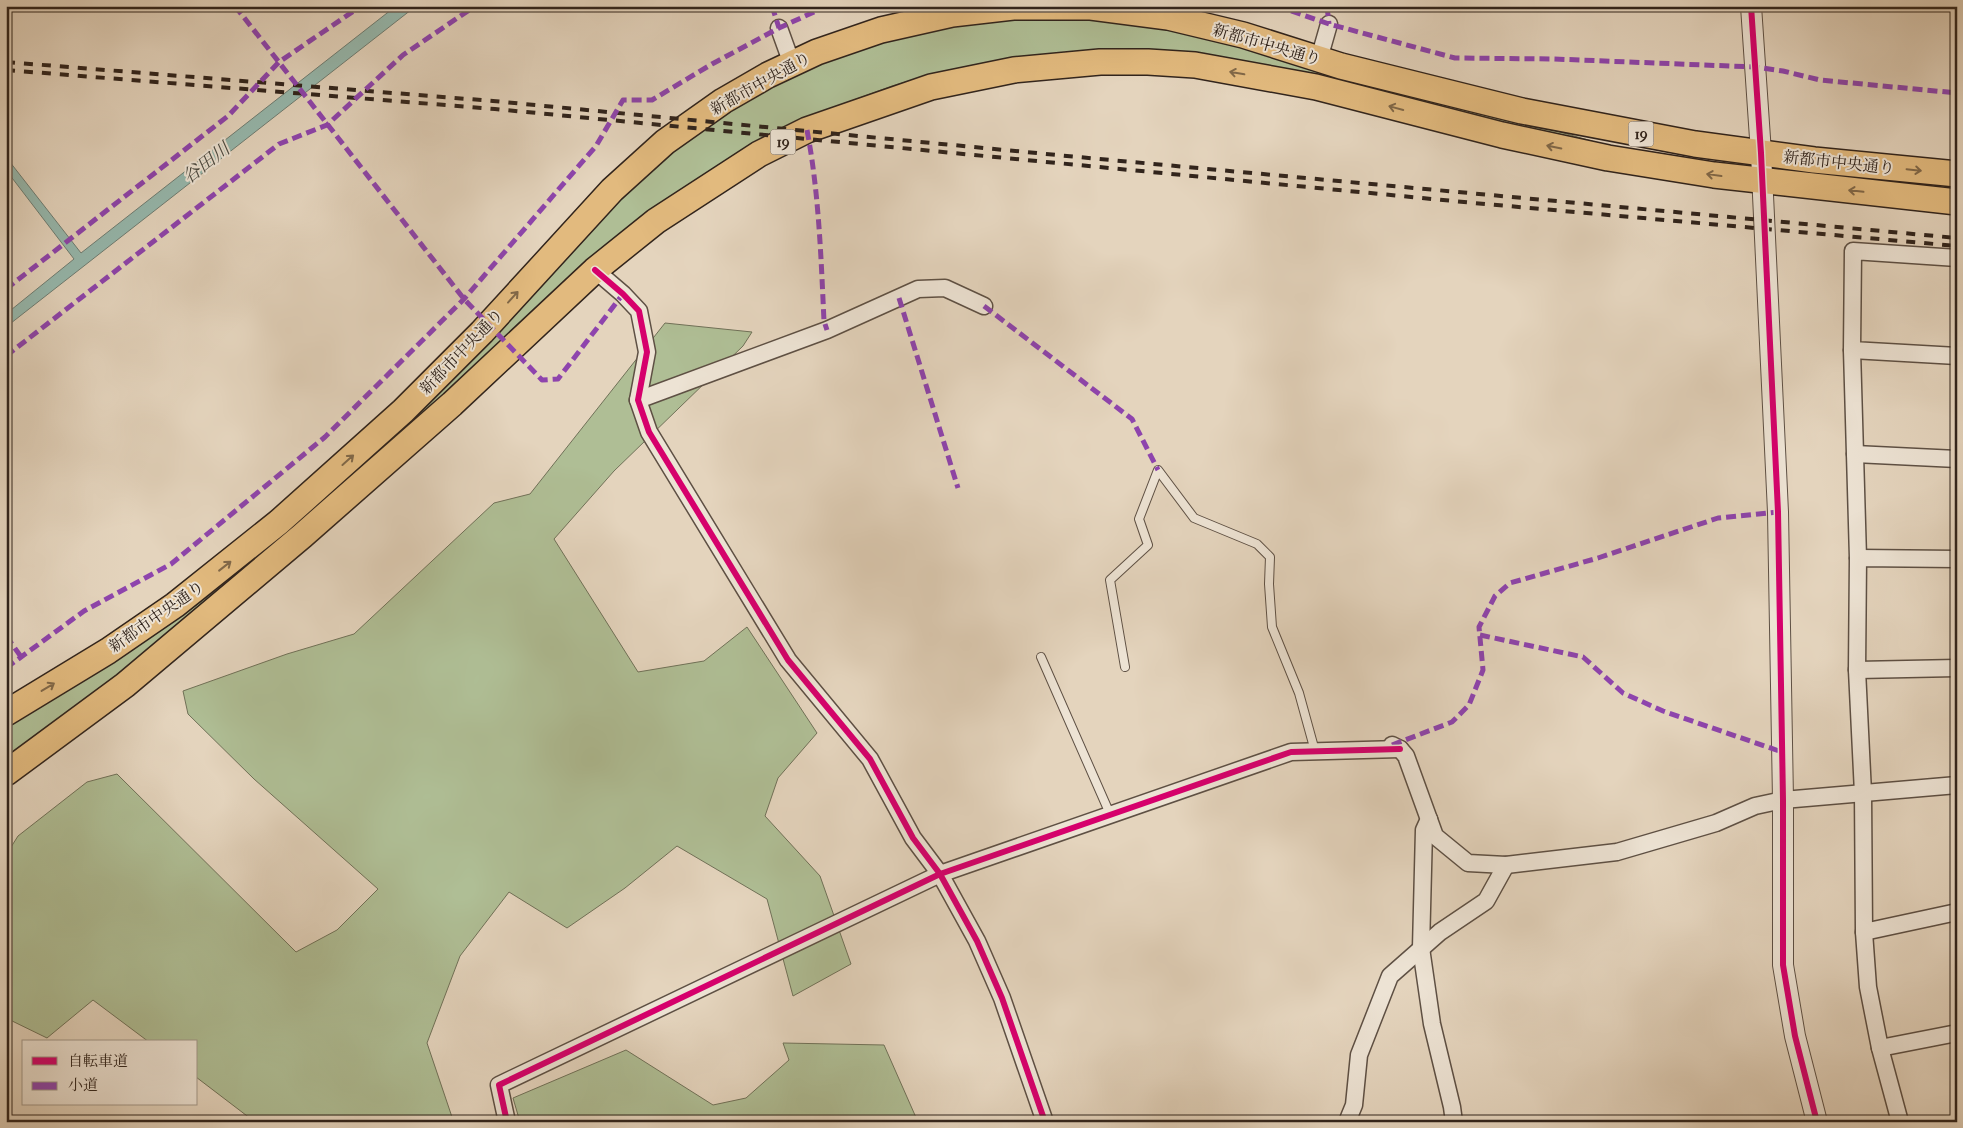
<svg xmlns="http://www.w3.org/2000/svg" width="1963" height="1128" viewBox="0 0 1963 1128" font-family="'IM FELL French Canon','Noto Serif JP',serif">
<style>
.green{fill:#afbe95;stroke:#707158}
.water{fill:#96b8ad;stroke:#6e7d73}
.lines{fill:none;stroke-linecap:round;stroke-linejoin:round}
.service-casing{stroke:#5e5044;stroke-width:10}
.minor-casing{stroke:#5e5044;stroke-width:19}
.tertiary-casing{stroke:#5e5044;stroke-width:22}
.primary-casing{stroke:#31241c;stroke-width:28}
.service{stroke:#ede3d4;stroke-width:8}
.minor{stroke:#ede3d4;stroke-width:16}
.tertiary{stroke:#ede3d4;stroke-width:20}
.primary{stroke:#e2ba7e;stroke-width:25}
.rail{stroke:#31241c;stroke-width:4;stroke-dasharray:9 9;stroke-linecap:butt}
.quiet{stroke:#8e44ad;stroke-width:5;stroke-dasharray:10 5;stroke-linecap:butt}
.cycleway-casing{stroke:#ede3d4;stroke-width:9}
.cycleway{stroke:#d6006c;stroke-width:6}
.oneway{stroke:#816848}
.labels{text-anchor:middle;stroke-width:4;stroke-linejoin:round;paint-order:stroke}
.shield{fill:#ede3d4;stroke:#695d53;stroke-width:1}
.shield-label{font-size:15px;font-weight:bold;fill:#31241c}
.street-label{font-size:16px;fill:#31241c;stroke:#ede3d4}
.water-label{font-size:18px;font-style:italic;fill:#4a4940;stroke:#ede3d4}
</style>
<rect width="100%" height="100%" fill="#e4d4bd"/>
<filter id="stains"><feTurbulence type="fractalNoise" baseFrequency=".004" numOctaves="4"/><feColorMatrix values="0 0 0 0 .2 0 0 0 0 .09 0 0 0 0 .02 0 0 0 .5 -.17"/></filter>
<radialGradient id="worn" r=".72"><stop offset=".6" stop-color="#630" stop-opacity="0"/><stop offset="1" stop-color="#630" stop-opacity=".3"/></radialGradient>
<g class="green">
<path d="M1045,17L1113,19L1169,28L1514,119L1613,147L1055,54L989,62L935,73L892,86L818,113L754,145L123,673L6,761V727L115,661L198,604L240,572L337,488L450,380L620,197L664,155L722,115L771,85L839,55L923,29L979,21Z"/>
<path d="M665,323L752,332L743,346L614,471L554,539L638,672L704,661L747,627L817,733L778,778L765,816L820,876L851,964L793,996L767,899L677,846L625,888L567,928L509,892L460,956L427,1043L453,1120L449,1122H255L196,1077V1042H149L93,1000L47,1038L6,1018V855L18,836L87,782L117,774L296,952L337,930L378,889L254,779L188,714L183,691L287,654L354,634L494,503L530,494Z"/>
<path d="M783,1043L884,1045L918,1122H520L513,1098L626,1050L713,1105L746,1098L789,1060Z"/>
</g>
<path class="water" d="M396,6H416L6,327V314L74,259L6,170V157L81,253Z"/>
<g class="lines">
<g class="service-casing">
<g id="service">
<path d="M1041,657L1110,814"/>
<path d="M1125,667L1110,580L1148,545L1139,519L1158,470L1194,518L1257,544L1270,557L1269,584L1272,627L1299,693L1315,751"/>
</g>
</g>
<g class="minor-casing">
<g id="minor">
<path d="M779,28L792,64"/>
<path d="M1319,59L1329,24"/>
<path d="M1957,258L1853,251L1852,350L1957,356"/>
<path d="M595,270L623,294L639,311L647,352L638,400L649,432L788,660L870,759L913,838L940,874L977,941L1002,998L1045,1122"/>
<path d="M1852,350L1858,558"/>
<path d="M638,400L827,330L918,289L945,288L984,306"/>
<path d="M1855,454L1957,459"/>
<path d="M1957,559L1858,558L1857,670L1863,793L1864,932L1868,987L1880,1048L1957,1033"/>
<path d="M1857,670L1957,668"/>
<path d="M1392,745L1400,749L1406,756L1435,836L1468,863L1506,865L1617,852L1716,823L1755,806L1783,800L1957,785"/>
<path d="M1429,819L1424,830L1421,948L1432,1024L1452,1107L1454,1122"/>
<path d="M1864,932L1957,912"/>
<path d="M1880,1048L1900,1122"/>
<path d="M507,1122L499,1085L940,874L1291,752L1400,749"/>
<path d="M1347,1122L1354,1105L1359,1055L1390,976L1440,932L1486,901L1506,865"/>
</g>
</g>
<g class="tertiary-casing">
<path id="tertiary" d="M1751,6L1761,153L1778,512L1783,800V965L1795,1036L1817,1122"/>
</g>
<g class="primary-casing">
<g id="primary">
<path d="M6,713L108,651L175,605L279,522L403,411L482,332L612,190L665,142L723,101L768,75L817,52L881,30L952,14L1013,7H1091L1168,17L1243,35L1341,66L1522,111L1695,144L1814,160L1957,174"/>
<path d="M6,773L125,685L302,536L452,404L595,270L656,221L759,154L807,130L931,87L1014,70L1100,62H1148L1195,65L1316,87L1502,135L1608,158L1714,175L1957,202"/>
</g>
</g>
<use href="#service" class="service"/>
<use href="#minor" class="minor"/>
<use href="#tertiary" class="tertiary"/>
<use href="#primary" class="primary"/>
<g class="rail">
<path d="M6,62L493,101L1078,157L1957,238"/>
<path d="M6,70L495,109L1474,203L1957,246"/>
</g>
<g class="quiet">
<path d="M235,6L464,299L542,380L558,379L623,294"/>
<path d="M772,6L779,28"/>
<path d="M1277,6L1329,24L1455,58L1554,59L1755,67L1783,71L1820,80L1957,93"/>
<path d="M1327,6L1329,24"/>
<path d="M807,130C819,193 821,258 824,321L827,330"/>
<path d="M6,289L228,116L279,62L361,6"/>
<path d="M899,298L958,488"/>
<path d="M984,306L1132,419L1158,470"/>
<path d="M6,356L279,144L327,125L403,55L475,6"/>
<path d="M1480,635L1583,657L1623,693L1663,711L1782,752"/>
<path d="M6,636L22,658"/>
<path d="M6,668L84,611L171,564L325,437L464,299L596,146L623,100H652L712,64L779,28L827,6"/>
<path d="M1392,745L1452,722L1469,705L1483,670L1479,627L1495,596L1510,583L1598,558L1718,518L1778,512"/>
</g>
<g class="cycleway-casing">
<g id="cycleway">
<path d="M1751,6L1761,153L1778,512L1783,800V965L1795,1036L1817,1122"/>
<path d="M595,270L623,294L639,311L647,352L638,400L649,432L788,660L870,759L913,838L940,874L977,941L1002,998L1045,1122"/>
<path d="M507,1122L499,1085L940,874L1291,752L1400,749"/>
</g>
</g>
<use href="#cycleway" class="cycleway"/>
</g>
<defs><path id="oneway-shaft" d="M-6 0H5M1.5-3L5.5 0L1.5 3" fill="none" stroke-width="1.6" stroke-linecap="round" stroke-linejoin="round" transform="scale(1.25)"/></defs>
<g class="oneway">
<use href="#oneway-shaft" transform="translate(1237 73) rotate(-170)"/>
<use href="#oneway-shaft" transform="translate(1396 108) rotate(-165)"/>
<use href="#oneway-shaft" transform="translate(1554 147) rotate(-168)"/>
<use href="#oneway-shaft" transform="translate(1914 170) rotate(6)"/>
<use href="#oneway-shaft" transform="translate(1714 175) rotate(-172)"/>
<use href="#oneway-shaft" transform="translate(1856 191) rotate(-174)"/>
<use href="#oneway-shaft" transform="translate(513 297) rotate(-48)"/>
<use href="#oneway-shaft" transform="translate(348 460) rotate(-42)"/>
<use href="#oneway-shaft" transform="translate(225 566) rotate(-38)"/>
<use href="#oneway-shaft" transform="translate(48 687) rotate(-31)"/>
</g>
<g class="labels">
<g class="shield">
<rect x="1628.5" y="121.5" width="25" height="25" rx="4"/>
<rect x="770.5" y="129.5" width="25" height="25" rx="4"/>
</g>
<g class="shield-label">
<text x="1641" y="139">19</text>
<text x="783" y="147">19</text>
</g>
<g class="street-label">
<text transform="translate(1267 44) rotate(16)" y="6">新都市中央通り</text>
<text transform="translate(760 83) rotate(-29)" y="6">新都市中央通り</text>
<text transform="translate(1839 162) rotate(6)" y="6">新都市中央通り</text>
<text transform="translate(461 351) rotate(-46)" y="6">新都市中央通り</text>
<text transform="translate(156 616) rotate(-35)" y="6">新都市中央通り</text>
</g>
<g class="water-label">
<text transform="translate(206 163) rotate(-38)" y="6">谷田川</text>
</g>
</g>
<rect width="1963" height="1128" fill="none" stroke="#e4d4bd" stroke-width="25"/>
<rect x="8" y="8" width="1948" height="1113" fill="none" stroke="#31241c" stroke-width="2.5"/>
<rect x="12" y="12" width="1938" height="1103" fill="none" stroke="#31241c"/>
<rect x="22" y="1040" width="175" height="65" fill="#ede3d4" stroke="#a2978a"/>
<rect x="32" y="1057" width="25" height="8" fill="#d6006c" stroke="#a2978a"/>
<text x="68" y="1066" font-size="15" fill="#31241c">自転車道</text>
<rect x="32" y="1082" width="25" height="8" fill="#8e44ad" stroke="#a2978a"/>
<text x="68" y="1090" font-size="15" fill="#31241c">小道</text>
<rect width="100%" height="100%" filter="url(#stains)"/>
<rect width="100%" height="100%" fill="url(#worn)"/>
</svg>
